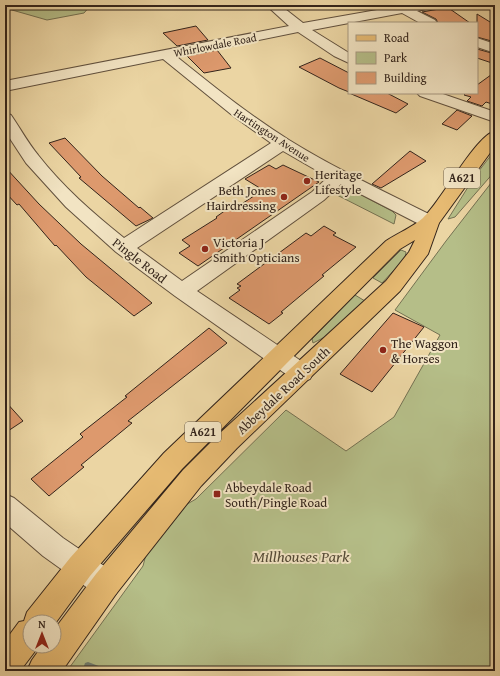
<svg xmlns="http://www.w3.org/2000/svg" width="500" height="676" viewBox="0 0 500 676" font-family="'Gentium Book Plus',serif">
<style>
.green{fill:#b5be88;stroke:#747152}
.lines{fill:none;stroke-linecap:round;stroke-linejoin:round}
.stream{fill:#707d71;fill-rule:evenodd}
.building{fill:#dd996d;stroke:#33241b}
.minor-casing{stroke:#61503d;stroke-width:2}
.major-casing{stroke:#33241b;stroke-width:2}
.minor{fill:#f2e4c3;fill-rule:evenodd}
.major{fill:#e6ba72;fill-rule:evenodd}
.poi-dot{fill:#8f2418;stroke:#f2e4c3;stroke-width:1.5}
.labels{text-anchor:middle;stroke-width:4;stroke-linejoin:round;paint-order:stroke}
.far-street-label{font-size:11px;fill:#33241b;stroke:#f2e4c3}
.shield{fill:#f2e4c3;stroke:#6c5e4d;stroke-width:1}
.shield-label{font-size:12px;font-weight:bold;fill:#33241b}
.poi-label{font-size:13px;fill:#33241b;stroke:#f2e4c3;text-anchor:start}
.street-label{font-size:13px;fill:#33241b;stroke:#f2e4c3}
.near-park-label{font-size:16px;font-style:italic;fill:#544a36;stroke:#f2e4c3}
</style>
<rect width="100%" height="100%" fill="#ebd5a3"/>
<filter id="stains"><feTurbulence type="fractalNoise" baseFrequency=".005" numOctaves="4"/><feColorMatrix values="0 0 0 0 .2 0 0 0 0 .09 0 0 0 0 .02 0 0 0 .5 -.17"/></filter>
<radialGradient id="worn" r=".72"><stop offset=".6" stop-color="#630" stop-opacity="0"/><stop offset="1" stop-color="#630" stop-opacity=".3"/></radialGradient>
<g class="green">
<path d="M5,5H91L84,13L47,20L5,8Z"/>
<path d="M495,150V171L455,217L448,219L475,176Z"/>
<path d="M495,178V671H67L143,566L154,523L196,499L286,410L346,451L394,417L440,335L395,310L446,241Z"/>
<path d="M346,190H352L392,211L396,215L394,224L335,194Z"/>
<path d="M401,250L406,252L405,258L382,283L373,278Z"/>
<path d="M355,295L365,301L327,336L313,343L312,339Z"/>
</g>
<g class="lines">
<path class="stream" d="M88,662L104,668L105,671H91L85,669L84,666L85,663Z"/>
</g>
<g class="building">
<path d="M445,8L450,9L470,23H438L436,19L422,12Z"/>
<path d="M477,14L495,25V42L477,37Z"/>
<path d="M196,26L208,40L177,46L163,33Z"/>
<path d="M477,49L495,54V64L477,58Z"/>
<path d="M217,50L231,68L204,73L187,56Z"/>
<path d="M320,58L349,73V92L339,88L299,67Z"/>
<path d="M495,72V105L486,102L482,106L467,101L471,97L464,95L466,93H477V85Z"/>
<path d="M349,93H387L408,104L396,113Z"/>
<path d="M457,110L472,116L457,130L442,124Z"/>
<path d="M65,138L102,176L139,208L140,207L153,218L136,226L79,178L81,177L49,143Z"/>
<path d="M410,151L426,161L381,188L372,184Z"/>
<path d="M269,165L276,169L283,165L319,182L198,266L179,253L190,246L182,240L217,218L216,217L233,205L237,207L263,190L245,179Z"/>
<path d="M5,167L39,204L81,244L152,303L134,316L86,277L56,245L55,246L19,204L17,205L5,192Z"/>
<path d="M324,226L336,233L333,235L356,247L322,275L324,276L281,312L283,313L269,324L229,298L240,290L237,288L241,286L237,284L306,233L311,236Z"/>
<path d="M393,313L424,327L372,392L340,374Z"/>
<path d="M209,328L227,343L128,421L132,423L81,465L84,467L49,496L31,479L83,437L80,434L127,397L125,396Z"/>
<path d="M5,401L23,421L5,433Z"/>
</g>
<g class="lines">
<g class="minor-casing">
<g id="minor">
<path d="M266,5H280L303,23L394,7L395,5H432L431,8L417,11L435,20L437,23H420L402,13L312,30L349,53V63L334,56L298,32L177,57C213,86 249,115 289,140C336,169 387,193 437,218L439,222L437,226L430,228L423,226L341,184L324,200L197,291L310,367L313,373L310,379L302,382L294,379L283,372L175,296L116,252L66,207L26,163L5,131V113L11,115C20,128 28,143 38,155C63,187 93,213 124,238L271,143L232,115L163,59L5,91V81L289,26ZM283,151L328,177L312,192L182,281L137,248Z"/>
<path d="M477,38L495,44V53L477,47Z"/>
<path d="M417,93H440L495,112V122L420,96Z"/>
<path d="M5,494L14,498L63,538L116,574L120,584L116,594L106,598L96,594L43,556L5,523Z"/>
</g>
</g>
<g class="major-casing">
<path id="major" d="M495,131V146L439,223L428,254L400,291L237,448L201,486L116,594L62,671H27L32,660L42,646H54V630L96,574L183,470L219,434L386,281L409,252L415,240L400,249L182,469L90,576L54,625V622H30V646H39L20,671H5V641L19,622L24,621L27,612L70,558L164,453L386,241C398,233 413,227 423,218C441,202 475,136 495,131Z"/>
</g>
<use href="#minor" class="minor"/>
<use href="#major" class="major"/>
</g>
<g class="poi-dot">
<circle cx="307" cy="181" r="4"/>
<circle cx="284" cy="197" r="4"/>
<circle cx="205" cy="249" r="4"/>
<circle cx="383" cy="350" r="4"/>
<rect x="213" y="490" width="8" height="8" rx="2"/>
</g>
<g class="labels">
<g class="far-street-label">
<text transform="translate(215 45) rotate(-11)" y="4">Whirlowdale Road</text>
<text transform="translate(272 135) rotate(33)" y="4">Hartington Avenue</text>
</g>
<g class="shield">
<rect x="444" y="168" width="36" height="20" rx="3"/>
<rect x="185" y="422" width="36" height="20" rx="3"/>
</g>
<g class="shield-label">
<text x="462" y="182">A621</text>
<text x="203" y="436">A621</text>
</g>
<g class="poi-label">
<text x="315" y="179">Heritage<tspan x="315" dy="15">Lifestyle</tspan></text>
<text x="276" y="195" text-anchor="end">Beth Jones<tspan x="276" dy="15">Hairdressing</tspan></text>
<text x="213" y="247">Victoria J<tspan x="213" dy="15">Smith Opticians</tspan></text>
<text x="391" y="348">The Waggon<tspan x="391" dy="15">&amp; Horses</tspan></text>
<text x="225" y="492">Abbeydale Road<tspan x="225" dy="15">South/Pingle Road</tspan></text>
</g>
<g class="street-label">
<text transform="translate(140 260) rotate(38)" y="5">Pingle Road</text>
<text transform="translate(283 390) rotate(-43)" y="5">Abbeydale Road South</text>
</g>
<g class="near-park-label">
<text x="301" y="562">Millhouses Park</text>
</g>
</g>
<rect width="500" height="676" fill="none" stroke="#ebd5a3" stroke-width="20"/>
<rect x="6" y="6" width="488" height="664" fill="none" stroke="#33241b" stroke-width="2"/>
<rect x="10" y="10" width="480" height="656" fill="none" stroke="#33241b"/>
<rect x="348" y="22" width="130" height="72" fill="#f2e4c3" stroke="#a69780"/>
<rect x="356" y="35" width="20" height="6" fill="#e6ba72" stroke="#a69780"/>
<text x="384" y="42" font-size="12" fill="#33241b">Road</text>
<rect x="356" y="52" width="20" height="12" fill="#b5be88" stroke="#a69780"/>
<text x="384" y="62" font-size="12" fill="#33241b">Park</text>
<rect x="356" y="72" width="20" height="12" fill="#dd996d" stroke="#a69780"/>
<text x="384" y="82" font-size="12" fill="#33241b">Building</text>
<g transform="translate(42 634)"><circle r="19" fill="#f2e4c3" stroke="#a69780"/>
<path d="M0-3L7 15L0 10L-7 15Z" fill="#8f2418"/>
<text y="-6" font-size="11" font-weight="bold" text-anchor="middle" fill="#33241b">N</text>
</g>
<rect width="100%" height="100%" filter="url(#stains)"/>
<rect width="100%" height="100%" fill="url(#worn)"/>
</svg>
